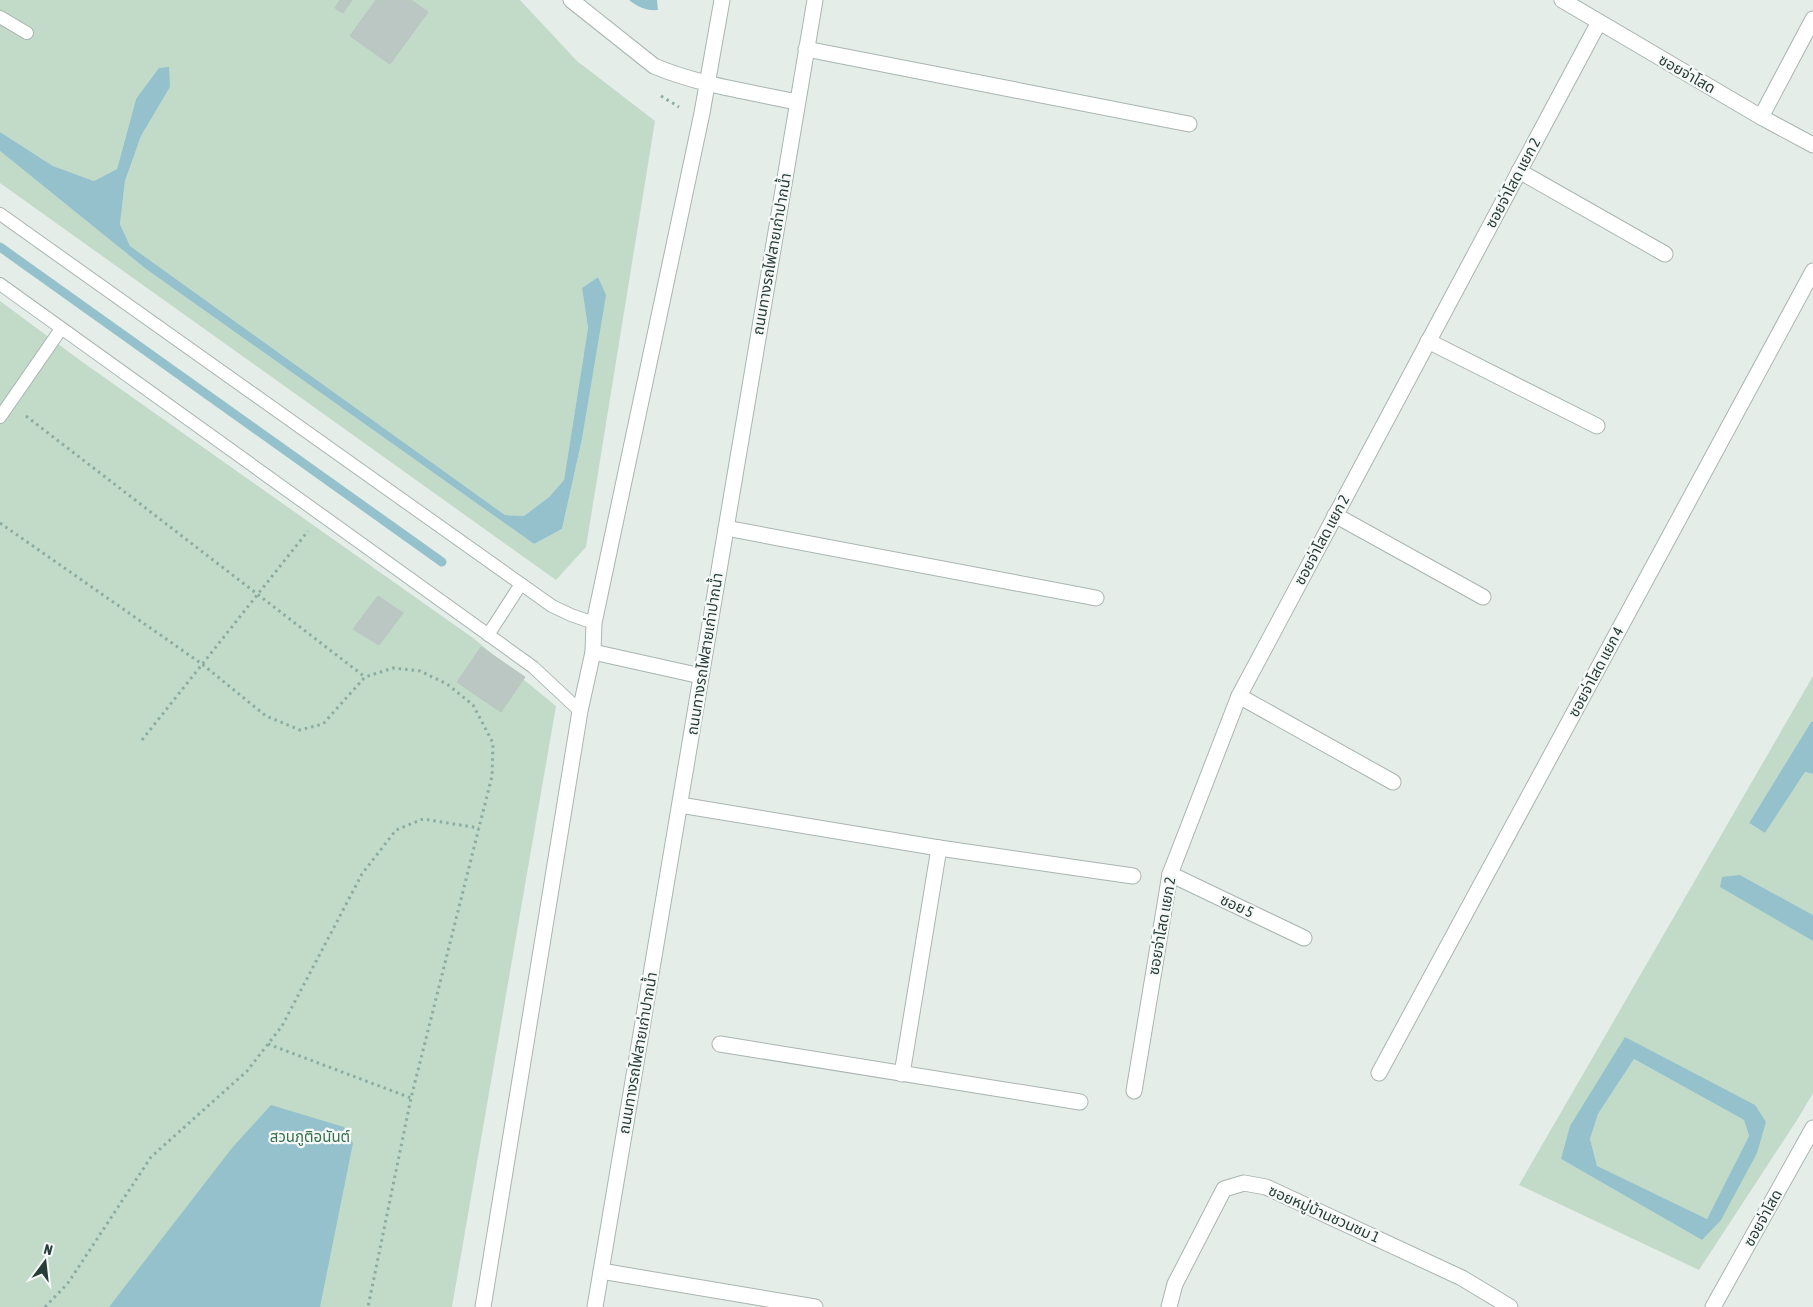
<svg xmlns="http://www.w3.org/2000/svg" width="1813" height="1307" viewBox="0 0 1813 1307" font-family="'Asap Condensed','Noto Sans Thai',sans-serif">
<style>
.green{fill:#c1dbc8;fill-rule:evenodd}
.water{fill:#94c1cb;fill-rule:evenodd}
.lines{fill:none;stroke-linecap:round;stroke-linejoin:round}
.stream{stroke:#94c1cb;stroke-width:9}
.building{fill:#bbc7c2;stroke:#b8c6c0}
.service-casing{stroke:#a8b5b0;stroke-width:14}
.minor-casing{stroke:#a8b5b0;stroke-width:17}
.secondary-casing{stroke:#a5b7b1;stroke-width:17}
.path{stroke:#8aaca2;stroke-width:3;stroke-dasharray:2.5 4;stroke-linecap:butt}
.service{stroke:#fff;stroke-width:12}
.minor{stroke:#fff;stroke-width:15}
.secondary{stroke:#fff;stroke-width:15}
.labels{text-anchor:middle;stroke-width:4.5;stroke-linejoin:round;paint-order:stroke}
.street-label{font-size:15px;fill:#263d37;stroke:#f6f9f8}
.park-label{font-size:15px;fill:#356f4c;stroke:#f6f9f8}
</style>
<rect width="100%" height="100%" fill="#e5ede9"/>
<g class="green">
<path d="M0,0H520L577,61L655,121L586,547L556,580L0,183V151L146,269L534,544L562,529L582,439L605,295L598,277L582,288L588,328L564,480L549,497L524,516L505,515L130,246L120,224L125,181L141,136L170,87L136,99L117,169L94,181L53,166L0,132Z"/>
<path d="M0,301L81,361L473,638L556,706L452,1307H0Z"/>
<path d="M1813,676V722H1811L1749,823L1765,833L1805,772L1813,774V915L1740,875L1720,886L1813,941V1093L1799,1117L1699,1270L1519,1185ZM1625,1037L1766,1122L1702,1240L1561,1159Z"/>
<path d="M1634,1059L1744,1120L1749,1136L1707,1219L1597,1167L1590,1139L1598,1114Z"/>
</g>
<g class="water">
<path d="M629,0H657L658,10C646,11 638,7 629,0Z"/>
<path d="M169,67L170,87L141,136L125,181L120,224L130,246L505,515L524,516L549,497L564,480L588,328L582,288L598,277L606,295L582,439L562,529L534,544L146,269L0,151V132L53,166L94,181L117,169L136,99L159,68Z"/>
<path d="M1811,722H1813V774L1805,772L1765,833L1749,823Z"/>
<path d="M1740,875L1813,915V941L1720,887L1722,877Z"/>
<path d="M1625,1037L1755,1105L1766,1122L1757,1153L1721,1220L1702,1240L1561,1159L1570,1126ZM1634,1059L1744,1120L1749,1136L1707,1219L1597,1166L1590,1139L1598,1114Z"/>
<path d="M271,1105L344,1127L353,1143L320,1307H109L232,1148Z"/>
</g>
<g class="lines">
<path class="stream" d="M0,247L442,562"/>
</g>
<g class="building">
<path d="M340,0H352L343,13L335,8Z"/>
<path d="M376,0H411L428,12L390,64L350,36Z"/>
<path d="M378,596L403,613L379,645L353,629Z"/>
<path d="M481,647L525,677L501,712L457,682Z"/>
</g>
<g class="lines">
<g class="service-casing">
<g id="service">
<path d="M0,17L27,33"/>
<path d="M0,214L552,606L571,615L594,623"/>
<path d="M0,284L533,667L580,711"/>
<path d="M0,417L61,329"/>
<path d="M488,635L521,584"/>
</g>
</g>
<g class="minor-casing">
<g id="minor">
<path d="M571,0L654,66C699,85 750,92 797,102"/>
<path d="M1562,0L1761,117L1813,145"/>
<path d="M806,49L1189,124"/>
<path d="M1761,117L1813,19"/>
<path d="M1519,171L1665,254"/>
<path d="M1428,341L1597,426"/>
<path d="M1335,515L1483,597"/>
<path d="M726,528L1096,598"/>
<path d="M593,652L701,676"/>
<path d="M1239,696L1393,782"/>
<path d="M680,805L939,848L1133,876"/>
<path d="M1170,874L1304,938"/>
<path d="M720,1044L1080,1102"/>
<path d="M1379,1073L1813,271"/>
<path d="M902,1074L939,848"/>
<path d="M1134,1091L1170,874L1239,696L1599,22"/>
<path d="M601,1271L815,1307"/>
<path d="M483,1307L580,711L593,652L594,623L702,113L722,0"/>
<path d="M1169,1307L1175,1284L1224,1189L1244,1183L1266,1187L1462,1278L1510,1307"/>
<path d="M1713,1307L1813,1128"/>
</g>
</g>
<g class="secondary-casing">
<path id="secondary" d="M595,1307L815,0"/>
</g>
<g class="path">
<path d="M661,96L679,107"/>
<path d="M26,416L365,677"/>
<path d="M0,523L202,664L266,716L300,730L323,724L365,677L393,668L420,671L447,684L473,705L493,743L492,776L411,1098L368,1307"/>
<path d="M142,740L308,531"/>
<path d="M268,1044L411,1098"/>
<path d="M45,1307L68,1283L151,1157L247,1071L282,1026L362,874L396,830L423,819L479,828"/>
</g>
<use href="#service" class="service"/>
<use href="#minor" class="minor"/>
<use href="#secondary" class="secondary"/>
</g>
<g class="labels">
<g class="street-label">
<text transform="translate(1687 74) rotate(30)" y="5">ซอยจ่าโสด</text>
<text transform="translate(1513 183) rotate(-62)" y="5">ซอยจ่าโสด แยก 2</text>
<text transform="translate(772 254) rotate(-80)" y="5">ถนนทางรถไฟสายเก่าปากน้ำ</text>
<text transform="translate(1322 540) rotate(-62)" y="5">ซอยจ่าโสด แยก 2</text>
<text transform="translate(705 654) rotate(-81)" y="5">ถนนทางรถไฟสายเก่าปากน้ำ</text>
<text transform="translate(1596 672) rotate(-62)" y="5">ซอยจ่าโสด แยก 4</text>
<text transform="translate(1237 906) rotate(25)" y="5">ซอย 5</text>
<text transform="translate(1162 926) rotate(-80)" y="5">ซอยจ่าโสด แยก 2</text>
<text transform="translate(638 1053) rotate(-80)" y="5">ถนนทางรถไฟสายเก่าปากน้ำ</text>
<text transform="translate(1324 1214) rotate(24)" y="5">ซอยหมู่บ้านชวนชม 1</text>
<text transform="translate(1763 1218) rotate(-61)" y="5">ซอยจ่าโสด</text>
</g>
<g class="park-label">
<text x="310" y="1142">สวนภูติอนันต์</text>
</g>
</g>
<g transform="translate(45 1262) rotate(15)" stroke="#f6f9f8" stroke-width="4" paint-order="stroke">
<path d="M0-4L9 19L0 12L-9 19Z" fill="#263d37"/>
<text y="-8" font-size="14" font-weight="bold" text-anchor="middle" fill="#263d37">N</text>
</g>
</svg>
